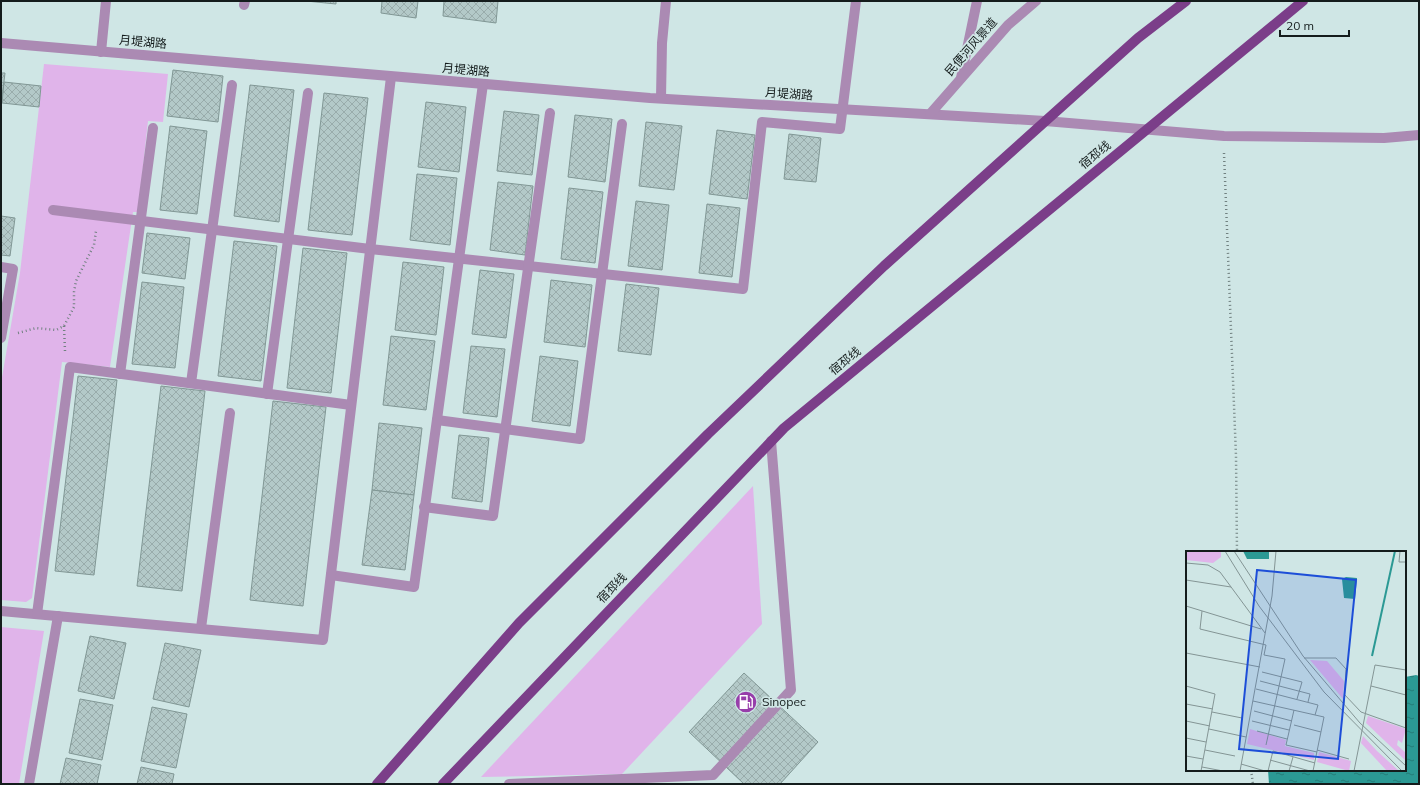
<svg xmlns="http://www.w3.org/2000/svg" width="1420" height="785" viewBox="0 0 1420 785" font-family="Mulish,'Noto Sans SC',sans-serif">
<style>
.grass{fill:#e0b4ea}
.water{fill:url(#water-ripples)}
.building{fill:url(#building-cross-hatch);stroke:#819795}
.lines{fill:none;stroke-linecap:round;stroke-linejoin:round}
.path{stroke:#718180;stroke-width:2.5;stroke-dasharray:1 3;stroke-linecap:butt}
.minor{stroke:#ab8ab3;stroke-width:10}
.major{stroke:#7b3e89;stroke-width:10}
.labels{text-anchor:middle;stroke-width:3.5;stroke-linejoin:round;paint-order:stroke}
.street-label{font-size:12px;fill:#141c1c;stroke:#cfe6e5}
.poi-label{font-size:12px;fill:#141c1c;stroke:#cfe6e5;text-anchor:start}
.inset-river{fill:none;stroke:#2b9994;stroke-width:2}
.inset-road{fill:none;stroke:#849595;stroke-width:1}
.view{fill:#1d4ed8;fill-opacity:0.15;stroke:#1d4ed8;stroke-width:2}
.inset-edge{fill:none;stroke:#141c1c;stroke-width:2}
</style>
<defs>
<pattern id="water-ripples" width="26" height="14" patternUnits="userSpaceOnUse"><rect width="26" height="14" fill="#2b9994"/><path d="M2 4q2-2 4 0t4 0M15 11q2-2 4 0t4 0" fill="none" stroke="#247c78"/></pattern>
<pattern id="building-cross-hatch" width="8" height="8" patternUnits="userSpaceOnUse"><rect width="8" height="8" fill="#b3c9c8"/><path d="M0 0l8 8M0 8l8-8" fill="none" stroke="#99acab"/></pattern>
</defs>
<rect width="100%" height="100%" fill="#cfe6e5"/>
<g class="grass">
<path d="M44,64L168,74L163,122L148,121L138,212H133L110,367L62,362L32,598L26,602L1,600V383L20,273Z"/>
<path d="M753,486L762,624L622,774L481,777Z"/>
<path d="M1,627L44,631L19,784H1Z"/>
</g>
<path class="water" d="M1416,675L1419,676V784H1269L1268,770H1405V677Z"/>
<g class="building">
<path d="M306,1H336V4Z"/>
<path d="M382,1H418L416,18L381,13Z"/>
<path d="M444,1H498L496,23L443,16Z"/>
<path d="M173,70L223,76L218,122L167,116Z"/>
<path d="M1,73H5L1,106Z"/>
<path d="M4,82L41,86L39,107L2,103Z"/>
<path d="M250,85L294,90L279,222L234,216Z"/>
<path d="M324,93L368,98L352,235L308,230Z"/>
<path d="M426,102L466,107L459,172L418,167Z"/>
<path d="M504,111L539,115L532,175L497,171Z"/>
<path d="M575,115L612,119L605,182L568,177Z"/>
<path d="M646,122L682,126L674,190L639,186Z"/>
<path d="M170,126L207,131L197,214L160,210Z"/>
<path d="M717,130L755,135L747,199L709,194Z"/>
<path d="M789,134L821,138L816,182L784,179Z"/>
<path d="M417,174L457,178L450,245L410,240Z"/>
<path d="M498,182L533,186L525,255L490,250Z"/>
<path d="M569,188L603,192L595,263L561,259Z"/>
<path d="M636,201L669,205L662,270L628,266Z"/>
<path d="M707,204L740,208L732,277L699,273Z"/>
<path d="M1,216L15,218L10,256L1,255Z"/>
<path d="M147,233L190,238L185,279L142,273Z"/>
<path d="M234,241L277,246L261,381L218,376Z"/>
<path d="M303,248L347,253L331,393L287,388Z"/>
<path d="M403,262L444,267L436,335L395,330Z"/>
<path d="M480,270L514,274L506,338L472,334Z"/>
<path d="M551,280L592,285L585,347L544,342Z"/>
<path d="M142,282L184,287L175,368L132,364Z"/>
<path d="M626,284L659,288L651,355L618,351Z"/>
<path d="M391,336L435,341L426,410L383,405Z"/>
<path d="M471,346L505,349L497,417L463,413Z"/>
<path d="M540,356L578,361L570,426L532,421Z"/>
<path d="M78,376L117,380L94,575L55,571Z"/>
<path d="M161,386L205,391L182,591L137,586Z"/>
<path d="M273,401L326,407L303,606L250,600Z"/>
<path d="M379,423L422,428L414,495L372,490Z"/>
<path d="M459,435L489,438L482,502L452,498Z"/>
<path d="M372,490L414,495L405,570L362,565Z"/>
<path d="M90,636L126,643L114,699L78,691Z"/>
<path d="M165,643L201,650L189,707L153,699Z"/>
<path d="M744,673L818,742L780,784H744L689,732Z"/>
<path d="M80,699L113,705L102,760L69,753Z"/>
<path d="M152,707L187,714L176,768L141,761Z"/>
<path d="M66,758L101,765L97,784H60Z"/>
<path d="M141,767L174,774L172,784H137Z"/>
</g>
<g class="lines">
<g class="path">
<path d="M1224,153L1236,456L1237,552"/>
<path d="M64,326L65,351"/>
<path d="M18,333L36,328L56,330L64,326L74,307V292L76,281L94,245L96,231"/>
<path d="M1251,770L1253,784"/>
</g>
<g class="minor">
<path d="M244,5L245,1"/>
<path d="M1,43L650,98L1045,121L1224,136L1384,138L1419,135"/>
<path d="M101,52L106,1"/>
<path d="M961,78L977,1"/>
<path d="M661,98L662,43L666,1"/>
<path d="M930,114L1008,25L1036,1"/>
<path d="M53,210L370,249L743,289L762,122L840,129L856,1"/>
<path d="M1,267L13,269L1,338"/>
<path d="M120,374L153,128"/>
<path d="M191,383L232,85"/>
<path d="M267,394L308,93"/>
<path d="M437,420L580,439L622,124"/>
<path d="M424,507L493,516L550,113"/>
<path d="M331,575L414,587L483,84"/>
<path d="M1,611L323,640L391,77"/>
<path d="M37,614L70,367L351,405"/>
<path d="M201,628L230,413"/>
<path d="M29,784L58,616"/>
<path d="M509,784L713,775L791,690L771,441"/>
</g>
<g class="major">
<path d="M377,784L519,623L708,434L884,266L1138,38L1186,1"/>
<path d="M443,784L784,428L1303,1"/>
</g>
</g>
<defs>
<g id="fuel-disc" transform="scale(1.15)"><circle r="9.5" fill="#973eaa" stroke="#cfe6e5"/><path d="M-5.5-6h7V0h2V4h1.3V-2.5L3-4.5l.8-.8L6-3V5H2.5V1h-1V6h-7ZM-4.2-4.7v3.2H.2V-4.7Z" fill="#fff"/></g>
</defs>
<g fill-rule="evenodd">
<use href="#fuel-disc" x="746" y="702"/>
</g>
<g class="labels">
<g class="street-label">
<text transform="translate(143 42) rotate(5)" y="4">月堤湖路</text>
<text transform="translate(971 47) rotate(-49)" y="4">民便河风景道</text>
<text transform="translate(466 70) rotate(5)" y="4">月堤湖路</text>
<text transform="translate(789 94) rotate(4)" y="4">月堤湖路</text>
<text transform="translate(1095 155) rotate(-39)" y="4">宿邳线</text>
<text transform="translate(845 361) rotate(-39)" y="4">宿邳线</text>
<text transform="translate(612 588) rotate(-46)" y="4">宿邳线</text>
</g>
<g class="poi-label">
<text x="762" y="706">Sinopec</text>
</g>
</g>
<g transform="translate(1186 551)">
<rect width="220" height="220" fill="#cfe6e5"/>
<path d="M124,109L141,110L158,130L157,148ZM64,178L100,189L99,195L128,202V209L61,193ZM177,185L191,200L213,220H201L175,192ZM133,201L165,210L163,220L131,211Z" fill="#e0b4ea"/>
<path d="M0,0H35V6L27,12L0,9ZM182,165L220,178L216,192L212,189L211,194L220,202V210L180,172Z" fill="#e0b4ea"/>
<path d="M57,0H83V8H61ZM160,26L171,27L169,48L158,47L156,28Z" fill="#2b9994"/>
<path class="inset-river" d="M186,105L209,0"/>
<path class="inset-road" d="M39,0L73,55L138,141L216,220M48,0L117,105L174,172L220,215M214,0L213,11H220M0,12L22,14L34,21L79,82M0,29L45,36M0,55L75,78M16,60L14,78L80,94L78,104L99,108L80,194M0,102L74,116M118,107H150L160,118L158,153M76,121L116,131L111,148M74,130L124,143L122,151M0,135L29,143L15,220M185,135L220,144M70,138L132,154L129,164M158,143L175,161L220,177M67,150L138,166L127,220M0,153L27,158M108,159L100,194L131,201M68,160L106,170M26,161L56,167M0,170L24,175M66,170L103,179M108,174L135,181M23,178L60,186M71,180L101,188M0,187L20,191M19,199L49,205M131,199L163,208M0,205L17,208M84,209L124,220M55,213L79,220M16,216L37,220M54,220L86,45L90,0M82,220L87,200L129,212M103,220L107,206M168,220L189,114L220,119"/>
<path class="view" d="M71,19L170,29L152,208L53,198Z"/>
<rect width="220" height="220" class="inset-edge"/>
</g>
<rect width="1420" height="785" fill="none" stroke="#141c1c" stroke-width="4"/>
<path d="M1280 30v6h69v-6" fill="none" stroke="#141c1c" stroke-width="2"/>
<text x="1286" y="30" font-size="12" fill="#141c1c" stroke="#cfe6e5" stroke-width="3" paint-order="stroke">20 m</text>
</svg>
